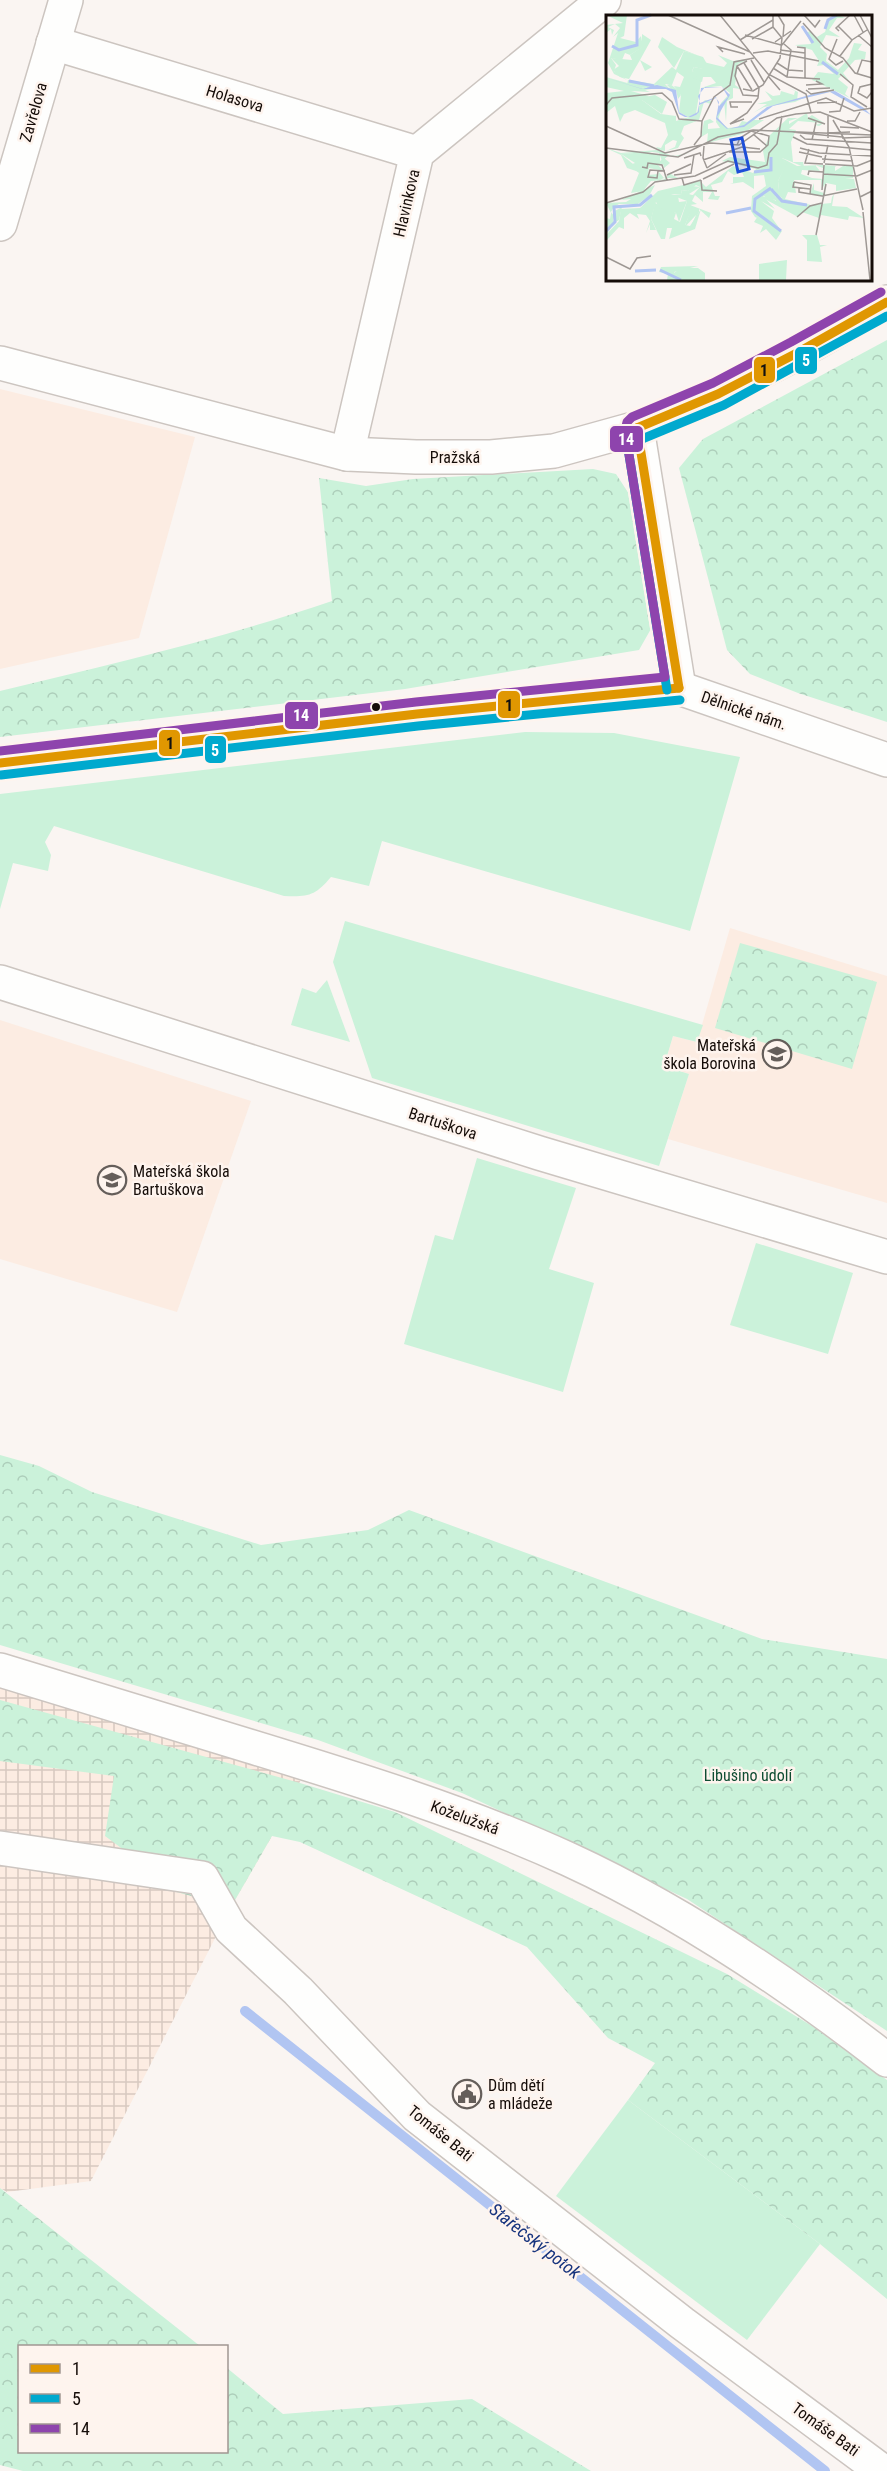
<svg xmlns="http://www.w3.org/2000/svg" width="887" height="2471" viewBox="0 0 887 2471" font-family="'Roboto Condensed',sans-serif">
<style>
.built{fill:#fcece2}
.industrial{fill:url(#industrial-grid)}
.green{fill:#cbf2da}
.forest{fill:url(#forest-crowns)}
.lines{fill:none;stroke-linecap:round;stroke-linejoin:round}
.stream{stroke:#b1c5f2;stroke-width:10}
.street-casing{stroke:#ccc5c0;stroke-width:36}
.secondary-casing{stroke:#ccc5c0;stroke-width:36}
.primary-casing{stroke:#ccc5c0;stroke-width:36}
.street{stroke:#fefefd;stroke-width:33}
.secondary{stroke:#fefefd;stroke-width:33}
.primary{stroke:#fefefd;stroke-width:33}
.bus-1-casing{stroke:#fef4ee;stroke-width:14}
.bus-2-casing{stroke:#fef4ee;stroke-width:14}
.bus-3-casing{stroke:#fef4ee;stroke-width:14}
.bus-1{stroke:#e09701;stroke-width:9}
.bus-2{stroke:#00a9ce;stroke-width:9}
.bus-3{stroke:#8e44ad;stroke-width:9}
.bus-dot{fill:#150c08;stroke:#fef4ee;stroke-width:2}
.labels{text-anchor:middle;stroke-width:5;stroke-linejoin:round;paint-order:stroke}
.street-label{font-size:16px;fill:#150c08;stroke:#fef4ee}
.poi-label{font-size:16px;fill:#150c08;stroke:#fef4ee;text-anchor:start}
.park-label{font-size:16px;fill:#0f4d32;stroke:#fef4ee}
.water-label{font-size:18px;font-style:italic;fill:#17347e;stroke:#fef4ee}
.inset-river{fill:none;stroke:#b1c5f2;stroke-width:3}
.inset-road{fill:none;stroke:#9e9894;stroke-width:1.5}
.view{fill:#1d4ed8;fill-opacity:0.15;stroke:#1d4ed8;stroke-width:3}
.inset-edge{fill:none;stroke:#150c08;stroke-width:3}
.line-badge{stroke:#fef4ee;stroke-width:2}
.badge-label{font-size:16px;text-anchor:middle;font-weight:bold;fill:#fff}
.pale-badge-label{font-size:16px;text-anchor:middle;font-weight:bold;fill:#111}
</style>
<defs>
<pattern id="industrial-grid" width="8" height="8" patternUnits="userSpaceOnUse" patternTransform="scale(1.5)"><rect width="8" height="8" fill="#fcece2"/><path d="M0 4h8M4 0v8" fill="none" stroke="#d7c9c0"/></pattern>
<pattern id="forest-crowns" width="20" height="18" patternUnits="userSpaceOnUse" patternTransform="scale(1.5)"><rect width="20" height="18" fill="#cbf2da"/><path d="M2 6a3 3 0 1 1 6 0M12 15a3 3 0 1 1 6 0" fill="none" stroke="#adceba"/></pattern>
</defs>
<rect width="100%" height="100%" fill="#faf5f2"/>
<g class="built">
<path d="M0,389L195,437L139,638L0,669Z"/>
<path d="M730,928L887,976V1203L668,1139L689,1074L664,1066L673,1036L697,1042Z"/>
<path d="M0,1020L251,1101L177,1312L0,1259Z"/>
</g>
<path class="industrial" d="M0,1671L309,1764L272,1836L231,1907L91,2181L7,2192L0,2188Z"/>
<g class="green">
<path d="M525,732L614,733L740,757L690,931L382,841L369,886L331,877C315,896 308,897 284,896L54,826L45,842L51,855L48,871L13,863L0,909V794Z"/>
<path d="M345,921L703,1025L697,1042L673,1036L664,1066L689,1074L659,1166L372,1078L333,962Z"/>
<path d="M327,980L350,1042L291,1025L302,988L316,993Z"/>
<path d="M477,1158L576,1188L549,1269L594,1283L563,1392L404,1344L435,1235L453,1240Z"/>
<path d="M756,1243L853,1273L828,1354L730,1325Z"/>
<path d="M628,2100L820,2244L747,2340L556,2196Z"/>
</g>
<g class="forest">
<path d="M887,340V722L798,693L750,674L727,650L679,468L703,439Z"/>
<path d="M593,469L616,474L633,500L656,620L639,650L405,689L0,737V691C112,664 224,638 332,601L319,478L366,486L413,479Z"/>
<path d="M740,943L877,982L852,1069L715,1028Z"/>
<path d="M0,1455L39,1466L92,1492L261,1545L368,1530L409,1510L762,1639L887,1659V2031L687,1899L462,1793L318,1740L0,1645Z"/>
<path d="M0,1700L300,1783L395,1812L727,1974L812,2026L887,2080V2299L820,2244L628,2100L655,2063L608,2038L527,1947L300,1842L272,1836L231,1907L173,1891L159,1876L105,1836L114,1776L0,1761Z"/>
<path d="M0,2188L200,2346H20V2452H226L227,2368L283,2414L472,2399L591,2471H23L0,2465Z"/>
</g>
<g class="lines">
<path class="stream" d="M245,2011L825,2471"/>
<g class="street-casing">
<g id="street">
<path d="M53,43L417,153"/>
<path d="M0,224L66,0"/>
<path d="M637,428L679,688"/>
<path d="M347,454L417,153L604,0"/>
<path d="M0,763L417,714L679,688L887,760"/>
<path d="M0,982L539,1153L887,1257"/>
<path d="M0,1848L202,1878L231,1929L298,1991L417,2116L682,2323L882,2471"/>
</g>
</g>
<g class="secondary-casing">
<path id="secondary" d="M0,1670C83,1696 166,1721 249,1746C357,1779 465,1812 568,1859C681,1911 788,1983 887,2060"/>
</g>
<g class="primary-casing">
<path id="primary" d="M0,363L347,454L416,457H491L554,451L637,428L718,394L797,353L887,302"/>
</g>
<use href="#street" class="street"/>
<use href="#secondary" class="secondary"/>
<use href="#primary" class="primary"/>
<g class="bus-1-casing">
<g id="bus-1">
<path d="M637,428L718,394L797,353L887,302"/>
<path d="M637,428L679,688"/>
<path d="M0,763L417,714L679,688"/>
</g>
</g>
<g class="bus-2-casing">
<g id="bus-2">
<path d="M625,430L667,690"/>
<path d="M642,439L724,405L887,316"/>
<path d="M1,775L418,726L680,700"/>
</g>
</g>
<g class="bus-3-casing">
<path id="bus-3" d="M0,751L416,702L665,677L625,430L627,422L632,417L713,383L791,342L881,292"/>
</g>
<use href="#bus-1" class="bus-1"/>
<use href="#bus-2" class="bus-2"/>
<use href="#bus-3" class="bus-3"/>
</g>
<defs>
<g id="school-ring" transform="scale(1.5)"><circle r="9.5" fill="#fef4ee" stroke="#655e5a" stroke-width="1.5"/><path d="M0-5L7-2L0 1L-7-2ZM-4 1L0 2.5L4 1V4Q0 6-4 4Z" fill="#655e5a"/></g>
<g id="civic-ring" transform="scale(1.5)"><circle r="9.5" fill="#fef4ee" stroke="#655e5a" stroke-width="1.5"/><path d="M-.6-6.5H3V-4.5H.6V-3L4-1V1h2V6H-6V1h2V-1L-.6-3ZM-1.2 2.5V6h2.4V2.5Z" fill="#655e5a"/></g>
</defs>
<g fill-rule="evenodd">
<use href="#school-ring" x="777" y="1054"/>
<use href="#school-ring" x="112" y="1180"/>
<use href="#civic-ring" x="467" y="2094"/>
</g>
<circle class="bus-dot" cx="376" cy="707" r="5"/>
<g class="labels">
<g class="street-label">
<text transform="translate(235 98) rotate(17)" y="6">Holasova</text>
<text transform="translate(33 112) rotate(-74)" y="6">Zavřelova</text>
<text transform="translate(406 203) rotate(-77)" y="6">Hlavinkova</text>
<text x="455" y="463">Pražská</text>
<text transform="translate(744 710) rotate(19)" y="6">Dělnické nám.</text>
<text transform="translate(443 1123) rotate(18)" y="6">Bartuškova</text>
<text transform="translate(465 1817) rotate(20)" y="6">Koželužská</text>
<text transform="translate(441 2133) rotate(39)" y="6">Tomáše Bati</text>
<text transform="translate(826 2429) rotate(36)" y="6">Tomáše Bati</text>
</g>
<g class="poi-label">
<text x="756" y="1051" text-anchor="end">Mateřská<tspan x="756" dy="18">škola Borovina</tspan></text>
<text x="133" y="1177">Mateřská škola<tspan x="133" dy="18">Bartuškova</tspan></text>
<text x="488" y="2091">Dům dětí<tspan x="488" dy="18">a mládeže</tspan></text>
</g>
<g class="park-label">
<text x="748" y="1781">Libušino údolí</text>
</g>
<g class="water-label">
<text transform="translate(535 2241) rotate(38)" y="6">Stařečský potok</text>
</g>
</g>
<g transform="translate(606 15)">
<rect width="266" height="266" fill="#faf5f2"/>
<path d="M36,19L45,25L34,45L46,52L39,56L34,45L23,64L14,62L7,55L13,51L5,43L26,45L24,40L36,32ZM78,36L97,42L105,56L88,52L86,56L96,60L90,99L82,102L73,97L75,80L68,71L74,72L78,62L71,57L66,70L59,69L65,75L49,69L39,73L21,70L22,65L48,69L66,52L70,55ZM49,80L61,87L56,99L33,83ZM41,137L54,140V146L58,143L64,148L58,153L57,149H51L58,156L43,153L42,160L52,159L51,163L53,157L58,163L54,165L59,164L58,158L60,163L63,158L72,163H60V165L45,166L37,176L25,178L33,158L23,150L29,148L15,139ZM176,143L191,151L217,150V153L209,150L214,156L196,155L195,159L206,163L217,164L218,150L230,151L229,152V156L237,151H247V163H239L248,164L250,173L230,176V170L220,168L219,181H213L204,179L208,168V175L218,178L219,169L216,174L215,165H188L190,178L182,177L179,184L205,190L225,188L226,182L228,179L226,191L241,192L258,203L243,201L242,205L215,200L213,203L196,197L192,202L157,183L161,180L170,186L169,180L176,183L168,175H173L172,166L180,149ZM49,170L43,181L32,189H13L8,192L5,197L8,201L7,205L8,207L10,202L7,197L16,192L13,205L2,212L5,213L0,220V203L4,204L5,198L0,188L20,187L25,184L15,185ZM86,171L94,172L83,179L87,181L83,189L87,192L79,210L84,211L95,194L89,214L63,224L66,213H61L59,224H55L45,204L49,188L70,198L68,204L74,207L81,186L65,180L76,179L75,175L82,176ZM152,201L176,216L170,225L160,214L154,218L157,211L148,207ZM196,220H211L214,230H221L214,232L216,247L201,246V225ZM92,251L68,257L74,265H61L62,259L53,257L55,252Z" fill="#cbf2da"/>
<path d="M0,0H21L18,21L14,23L30,27L35,21L37,32L24,40L19,38L16,45L5,43L10,50L8,56L21,65L8,59L2,48L12,18L7,22L14,13L9,9L2,12L8,15L6,20L5,14L0,18V10L17,8ZM231,0L239,3H231L223,15L234,22L220,20L214,32L221,39L220,46L232,55L243,43L248,28L256,29L252,35L260,37L259,44L249,45L237,58L245,68L236,60L232,64L242,72L239,79L244,83L206,65L212,57L228,59L218,50L211,51L213,46L206,35L189,30L205,29L200,18L204,16L211,22L219,17L223,5ZM56,22L71,32L93,41L78,36L68,53L52,32ZM112,40L127,46L143,44L132,49L129,70L135,74L127,73V83L121,86L120,107L118,86L112,105L122,113L132,112L136,106L141,107L154,99L148,105H158L136,119L101,128L102,118L95,122L98,106L104,104L108,107L102,109V114L114,113L110,107L111,99L115,88L124,78L115,71L95,73L110,68L105,62H97L96,67L82,61L96,62L86,56L88,52L98,54L99,49H93L77,42L118,52L121,48ZM0,62L39,73L49,69L65,74L61,70L64,69L72,75L75,80L72,84L70,75L66,76L58,72L39,75L44,77L25,76L43,81L36,85L55,99L70,101V106L90,100L93,91L99,85L105,86V89L98,87L93,105L78,111L75,119L78,123L72,133L60,136L69,132L71,126L67,125L59,130V136L53,135L50,132L55,133L62,120L59,108L29,95L18,99L14,107L9,91L0,98V78L18,76L0,72ZM181,72L192,77L191,85L200,82L189,87L158,92L147,98L161,89H151L166,85L159,76L167,81L174,80L175,76L188,80L189,76ZM201,98L202,103L206,100L218,108L213,111L209,110L215,108L192,106L183,114L190,115L185,127L187,147H197L198,152L176,143L181,149L172,166L173,175H168L177,182L169,181L172,186L157,181L169,194L155,186L168,196L166,203L174,214L149,202L145,196L146,181L160,171L158,160L148,161V174L137,167L124,169V173V169L127,168V162H138L136,157L128,160L122,156L116,167L105,170L109,181H114L112,185L102,184L106,177H97V187L89,180L86,186L91,189L84,190L105,198L103,203L93,194V197L84,214L90,200L78,213L86,192L83,190L81,185L85,184L80,182H87L78,179L87,180L94,172L90,170L82,176L75,175L76,179H65L72,181L73,187L81,186L73,207L70,198L53,193L50,187L45,204L50,215H44V209L40,218L44,206L40,200L31,199L33,204L24,198L18,203V214L13,212L0,226V220L13,206L15,194L34,193L52,176L94,166L100,172L127,151L147,158L150,154L116,146L124,142L159,147L157,136L164,120L182,103H192L183,106V109ZM0,133L15,138L51,135L67,141L84,138L72,141L63,140L56,146L53,138L46,137L15,139L39,159L21,153L15,140ZM181,245L180,265H153V249ZM75,253H92L99,258V265H74L68,258Z" fill="#cbf2da"/>
<path d="M0,63L37,74L46,71L51,70L70,75L73,97L82,102L92,97L95,73L116,72L124,80L111,102L122,114L138,110L161,92L214,77L229,76L258,93L265,100L224,77L167,91L138,112L121,114L110,104L113,87L110,83L93,90V97L90,100L85,102H79L73,99L66,77L60,74H36ZM99,72H116L122,82L113,91L110,82L94,88L92,81Z" fill="#b1c5f2" fill-rule="evenodd"/>
<path class="inset-river" d="M196,11L207,28M219,14L222,5L231,0M6,31L13,35L31,30V5L45,0M216,47L232,59M23,66L48,71M148,157L165,155V142M165,173L149,184L148,196L175,216M165,174L176,186L201,190M120,198L145,193M0,216L9,207L8,192L34,190L46,180M54,255L75,265M29,256L50,255"/>
<path class="inset-road" d="M62,0L144,37M114,0L162,59L200,79L205,97M167,0V12L176,23M172,0L178,10L177,22M198,0L209,12L214,5M248,0L257,17M254,0L266,23M197,8L219,33L237,43L249,58L266,63M232,11L246,25M233,16L230,13L244,0M139,20L175,30M252,20L266,32M146,24L167,12M231,24L223,44L230,50L237,46M134,25L167,5M169,27L185,16M178,29L185,35L181,62M176,30L195,6M191,32L199,33V63M174,35L199,38M117,37L112,32L139,39M147,38L162,36L213,46M234,41L246,25L261,15M145,45L158,67M141,46L131,51L129,61L137,80L152,81M138,48L153,73M171,48L182,55L197,56M131,51L146,75M167,53L181,62L214,64M234,59L247,70L245,82L261,92M251,59L256,45L266,47M162,61L174,75M266,69L254,72L252,78L261,83L266,77M200,70L216,69L210,66M137,74L147,76L157,70L174,43L176,23M202,74L224,73M200,75L205,79L228,75M211,88L231,87M0,90L6,83L56,78L66,87L73,104L96,106M132,92H125L124,87H146M223,97L234,96L238,83M222,101V123M202,103L219,109M138,104L124,109L141,98L152,83L153,73M153,104L220,83L248,96L266,93M227,105L243,132L254,182M96,106L108,82L124,70L128,47L148,43M241,106H249L254,97M0,111L59,138L104,128L133,130L171,103L190,99L214,97L266,117M234,112L253,113M186,117L236,122M222,118L244,117M147,119L161,131M194,120L199,124L266,128M187,122L201,129L266,135M236,123L266,122M206,125L210,107M88,130L95,121L96,106M98,131L97,143L101,153M0,133L72,142L112,122L147,115L266,120M194,133L213,138L266,141M203,134L199,148L217,149M123,137H154L162,130L163,121L145,116L134,123L131,130M193,137L216,142M78,143L94,138L95,141M216,144L247,146M97,145L136,132L154,134M218,148L222,130M219,149L251,151L266,145M36,152L41,153L42,148L56,150L61,165M101,153L120,139M52,156L51,163L42,162L44,155L59,156M217,159L251,161L266,155M61,160L85,149M68,160L85,158L88,140M202,160L203,156L217,157M76,163L78,170L95,165M97,164L128,149M95,165L96,175L111,176M188,167L205,170L204,179M188,167L187,172L204,174M193,173V177L216,181L251,174M216,175L218,150M0,188L37,177L49,167L89,161L122,146L152,153L161,150L163,138L171,129L176,101M257,195L254,182L266,176M257,197L264,265M191,202L204,191L216,188M210,220L220,169M0,242L24,254L31,243L45,241"/>
<path class="view" d="M136,123L143,154L132,157L125,125Z"/>
<rect width="266" height="266" class="inset-edge"/>
</g>
<g class="line-badge">
<rect x="794" y="346" width="24" height="29" rx="6" fill="#00a9ce"/>
<rect x="753" y="356" width="23" height="28" rx="6" fill="#e09701"/>
<rect x="609" y="425" width="35" height="28" rx="6" fill="#8e44ad"/>
<rect x="497" y="690" width="24" height="29" rx="6" fill="#e09701"/>
<rect x="284" y="701" width="35" height="29" rx="6" fill="#8e44ad"/>
<rect x="158" y="729" width="23" height="28" rx="6" fill="#e09701"/>
<rect x="204" y="735" width="23" height="29" rx="6" fill="#00a9ce"/>
</g>
<g class="badge-label">
<text x="806" y="366">5</text>
<text x="626" y="445">14</text>
<text x="301" y="721">14</text>
<text x="215" y="756">5</text>
</g>
<g class="pale-badge-label">
<text x="764" y="376">1</text>
<text x="509" y="711">1</text>
<text x="170" y="749">1</text>
</g>
<rect x="18" y="2345" width="210" height="108" fill="#fef4ee" stroke="#a19792" stroke-width="1.5"/>
<rect x="30" y="2364" width="30" height="9" fill="#e09701" stroke="#a19792" stroke-width="1.5"/>
<text x="72" y="2375" font-size="18" fill="#150c08">1</text>
<rect x="30" y="2394" width="30" height="9" fill="#00a9ce" stroke="#a19792" stroke-width="1.5"/>
<text x="72" y="2405" font-size="18" fill="#150c08">5</text>
<rect x="30" y="2424" width="30" height="9" fill="#8e44ad" stroke="#a19792" stroke-width="1.5"/>
<text x="72" y="2435" font-size="18" fill="#150c08">14</text>
</svg>
